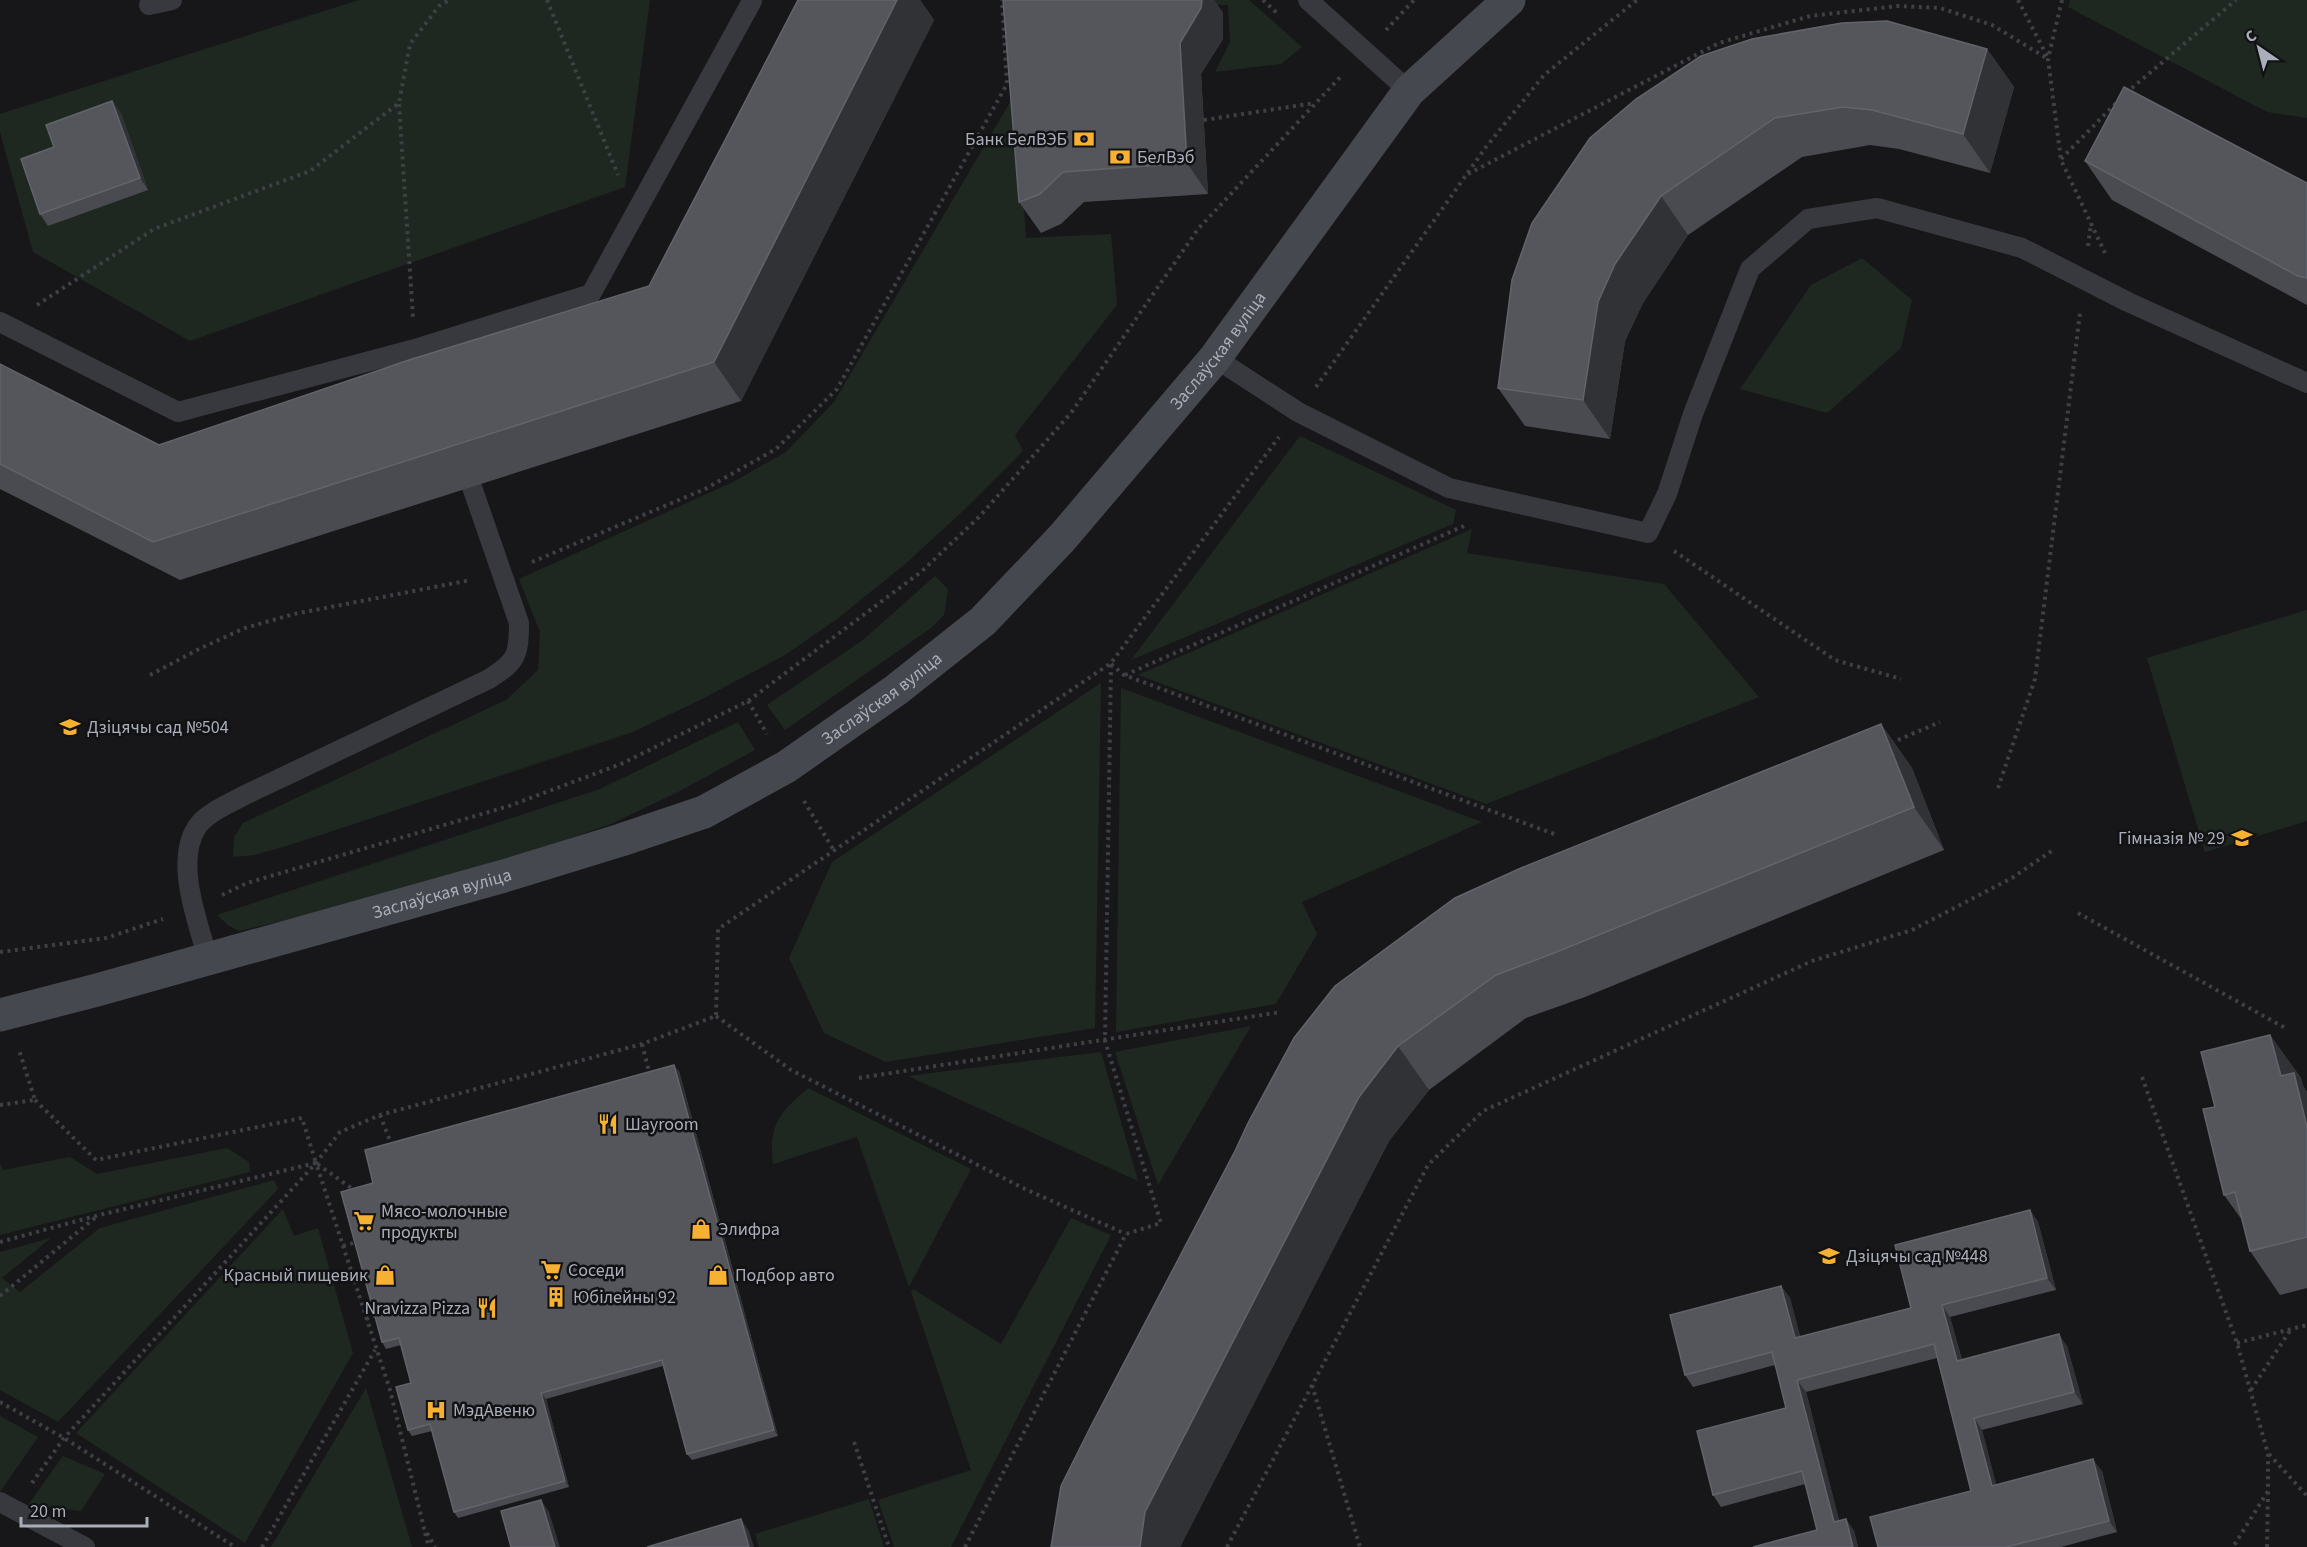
<svg xmlns="http://www.w3.org/2000/svg" width="2307" height="1547" viewBox="0 0 2307 1547" font-family="'Source Sans 3',sans-serif">
<style>
.green{fill:#1f2820}
.lines{fill:none;stroke-linecap:round;stroke-linejoin:round}
.path{stroke:#3e4046;stroke-width:4;stroke-dasharray:3 4.5;stroke-linecap:butt}
.service{stroke:#38393f;stroke-width:20}
.secondary{stroke:#46484f;stroke-width:33}
.wall{fill:#4a4b51}
.shaded-wall{fill:#313236}
.building{fill:#54565c;stroke:#62646b;stroke-width:1.5}
.labels{text-anchor:middle;stroke-width:5;stroke-linejoin:round;paint-order:stroke}
.poi-label{font-size:18px;fill:#a9aeba;stroke:#121214;text-anchor:start}
.street-label{font-size:18px;fill:#a9aeba;stroke:#121214}
</style>
<rect width="100%" height="100%" fill="#171719"/>
<g class="green">
<path d="M359,0H650L625,187L190,341L33,252L0,132V114Z"/>
<path d="M1169,0H1249L1302,47L1281,64L1215,72L1230,42L1228,5H1170Z"/>
<path d="M2070,0H2307V118L2267,112L2068,7Z"/>
<path d="M1016,92L1026,238L1111,234L1117,305L1015,435L1023,451L963,511L904,565L837,619L785,655L702,699L633,732L293,844L255,855L233,857L234,837L243,823L506,700L538,670L540,632L519,579L733,482L786,452L834,402Z"/>
<path d="M1862,258L1912,300L1901,348L1827,413L1740,389L1811,285Z"/>
<path d="M1300,436L1456,510L1453,524L1131,660Z"/>
<path d="M1472,529L1467,553L1664,584L1759,697L1486,804L1138,675Z"/>
<path d="M935,576L948,589L944,615L931,628L785,730L767,705L863,640Z"/>
<path d="M2307,610V821L2205,852L2147,658Z"/>
<path d="M1101,683L1095,1028L886,1062L824,1033L789,958L832,862Z"/>
<path d="M1121,688L1482,822L1302,902L1317,934L1276,1004L1116,1032Z"/>
<path d="M738,722L755,750L678,792L611,824L539,849L325,911L239,931L229,926L217,915L600,789Z"/>
<path d="M1251,1026L1158,1185L1115,1052Z"/>
<path d="M1101,1052L1138,1181L908,1076Z"/>
<path d="M808,1088L971,1169L909,1287L857,1137L773,1164C768,1124 780,1113 808,1088Z"/>
<path d="M227,1148L249,1162L250,1172L0,1235V1163L3,1170L70,1157L97,1174Z"/>
<path d="M274,1180L278,1189L58,1422L0,1390V1252L51,1238L2,1278L20,1292L100,1228Z"/>
<path d="M283,1209L294,1236L318,1228L353,1353L245,1543L76,1433Z"/>
<path d="M1071,1218L1111,1235L951,1547H894L878,1500L971,1470L911,1292L913,1289L1001,1344Z"/>
<path d="M366,1388L412,1547H271Z"/>
<path d="M0,1416L38,1437L0,1492Z"/>
<path d="M63,1456L105,1474L81,1511L28,1505Z"/>
<path d="M869,1499L884,1547H759L755,1534Z"/>
</g>
<g class="lines">
<g class="path">
<path d="M547,0L618,175"/>
<path d="M1263,0L1278,14"/>
<path d="M2018,0L2048,58"/>
<path d="M2062,0L2048,59L2061,160L2105,253"/>
<path d="M1386,30L1414,0"/>
<path d="M2126,93L2236,0"/>
<path d="M399,104L413,318"/>
<path d="M1204,120L1315,103"/>
<path d="M2061,159L2121,98"/>
<path d="M1468,174L1719,43L1810,16L1898,6L1940,8L1992,25L2048,59"/>
<path d="M2088,246L2091,223"/>
<path d="M37,305L154,229L310,171L399,103L410,44L439,6L449,0"/>
<path d="M1316,387L1486,147L1544,75L1637,0"/>
<path d="M1674,551L1835,660L1901,679"/>
<path d="M532,562L705,489L776,449L837,389L1007,84L1002,0"/>
<path d="M1111,664L1124,675L1554,834"/>
<path d="M150,675L201,648L245,628L294,614L471,580"/>
<path d="M1125,675L1464,526"/>
<path d="M748,701L767,734"/>
<path d="M1891,743L1940,722"/>
<path d="M1998,788L2035,679L2080,313"/>
<path d="M804,801L833,849"/>
<path d="M222,895L247,883L509,806L621,764L748,701L921,572L979,517L1071,413L1198,229L1343,74"/>
<path d="M2078,913L2287,1029"/>
<path d="M0,952L106,938L163,919"/>
<path d="M716,1016L791,1070L1025,1189L1126,1234"/>
<path d="M642,1044L650,1075"/>
<path d="M2142,1077L2237,1343L2268,1454V1491L2233,1547"/>
<path d="M859,1078L1281,1012"/>
<path d="M35,1100L96,1160L302,1118L316,1163L354,1190"/>
<path d="M0,1105L35,1100L19,1050"/>
<path d="M380,1115L392,1146"/>
<path d="M0,1242L99,1215L316,1163L390,1390L424,1528L435,1547"/>
<path d="M343,1246L357,1242"/>
<path d="M354,1282L367,1279"/>
<path d="M0,1296L96,1217"/>
<path d="M366,1319L377,1315"/>
<path d="M2237,1343L2307,1325"/>
<path d="M1312,1385L1360,1547"/>
<path d="M2251,1390L2291,1329"/>
<path d="M0,1402L64,1438L235,1547"/>
<path d="M854,1442L889,1547"/>
<path d="M2269,1454L2307,1496"/>
<path d="M32,1483L64,1438L316,1163L340,1132L380,1115L642,1044L716,1016L718,929L1111,663L1279,437"/>
<path d="M425,1533L429,1547"/>
<path d="M262,1547L375,1350"/>
<path d="M965,1547L1126,1234L1161,1223L1105,1041L1111,664"/>
<path d="M1227,1547L1428,1165L1483,1111L1812,961L1912,930L2012,878L2053,850"/>
<path d="M2267,1547L2268,1491"/>
</g>
<g class="service">
<path d="M1308,0L1409,91"/>
<path d="M149,5L172,0"/>
<path d="M0,322L178,412L415,349L591,294L752,1"/>
<path d="M1215,358L1298,412L1449,488L1648,533L1667,494L1693,414L1750,269L1808,219L1877,208L2022,248L2128,302L2307,383"/>
<path d="M208,959C198,922 174,862 197,827C206,813 229,804 243,796L489,679C516,662 519,656 519,623L472,487"/>
<path d="M0,1502L85,1547"/>
</g>
<path class="secondary" id="s1" d="M0,1015L97,990L504,876L621,840L704,812L786,767L896,690L983,621L1062,538L1215,358L1409,91L1509,0"/>
</g>
<g class="wall">
<path d="M798,0H920L934,20L741,401L180,580L0,489V364L159,445L649,286Z"/>
<path d="M1003,0H1214L1223,13V39L1201,74L1208,194L1084,202L1061,224L1041,233L1019,202Z"/>
<path d="M1987,49L2014,87L1990,173L1899,149L1870,145L1802,157L1688,235L1643,303L1625,341L1610,439L1525,426L1498,388L1701,56Z"/>
<path d="M121,113L148,190L48,226L40,214L54,147Z"/>
<path d="M2085,161L2307,183V305L2112,200Z"/>
<path d="M1881,724L1912,768L1944,850L1585,997L1526,1018L1429,1090L1389,1141L1180,1547H1051L1248,1123Z"/>
<path d="M2270,1035L2301,1078L2303,1086L2307,1092V1288L2280,1295L2250,1251L2242,1220L2224,1195L2215,1107Z"/>
<path d="M679,1071L778,1436L692,1460L687,1454L663,1366L546,1399L569,1487L458,1518L454,1512L432,1431L412,1436L408,1430L411,1383L401,1345L386,1349L382,1342L373,1183Z"/>
<path d="M2030,1210L2038,1222L2056,1290L1950,1317L1962,1360L2067,1346L2083,1404L1982,1430L1996,1485L2102,1471L2117,1532L2061,1547H1878L1971,1491L1937,1358L1806,1392L1839,1521L1846,1519L1854,1531L1858,1547H1753L1817,1530L1805,1484L1721,1507L1713,1495L1786,1408L1775,1365L1693,1387L1685,1375L1781,1286L1790,1298L1800,1337L1911,1308Z"/>
</g>
<g class="shaded-wall">
<path d="M897,0H920L934,20L741,401L714,362Z"/>
<path d="M1202,0H1214L1223,13V39L1201,74L1208,194L1187,163L1180,43Z"/>
<path d="M1987,49L2014,87L1990,173L1963,134Z"/>
<path d="M112,101L121,113L148,190L140,178Z"/>
<path d="M1661,196L1688,235L1643,303L1625,341L1610,439L1583,400L1598,302L1615,264Z"/>
<path d="M1881,724L1912,768L1944,850L1914,807Z"/>
<path d="M2270,1035L2301,1078L2303,1086L2307,1092V1127L2281,1076Z"/>
<path d="M1398,1046L1429,1090L1389,1141L1180,1547H1140L1145,1512L1359,1097Z"/>
<path d="M674,1065L679,1071L778,1436L774,1430Z"/>
<path d="M2030,1210L2038,1222L2056,1290L2047,1278Z"/>
<path d="M1781,1286L1790,1298L1804,1350L1795,1338Z"/>
<path d="M1942,1305L1950,1317L1965,1373L1957,1361Z"/>
<path d="M2059,1334L2067,1346L2083,1404L2074,1392Z"/>
<path d="M1797,1380L1806,1392L1843,1534L1834,1522Z"/>
<path d="M541,1393L546,1399L569,1487L565,1481Z"/>
<path d="M1974,1418L1982,1430L2000,1498L1992,1486Z"/>
<path d="M2093,1459L2102,1471L2117,1532L2109,1521Z"/>
<path d="M541,1500L549,1512L560,1547H555Z"/>
<path d="M741,1519L749,1531L754,1547H749Z"/>
<path d="M1846,1519L1854,1531L1858,1547H1853Z"/>
</g>
<g class="building">
<path d="M798,0H897L714,362L153,542L0,464V364L159,445L409,360L649,286Z"/>
<path d="M1003,0H1202L1201,8L1180,43L1187,163L1063,172L1040,194L1019,202Z"/>
<path d="M1887,21L1987,49L1963,134L1872,110L1843,107L1775,118L1661,196L1615,264L1598,302L1583,400L1498,388L1512,280L1532,223L1590,138L1636,99L1701,56L1752,39L1842,23Z"/>
<path d="M2124,87L2307,183V278L2298,276L2085,161Z"/>
<path d="M112,101L140,178L40,214L21,159L54,147L46,125Z"/>
<path d="M1881,724L1914,807L1554,953L1496,975L1398,1046L1359,1097L1145,1512L1140,1547H1051L1061,1486L1091,1426L1235,1151L1248,1123L1294,1038L1335,986L1455,898L1521,868Z"/>
<path d="M2270,1035L2281,1076L2294,1073L2307,1127V1237L2250,1251L2235,1192L2224,1195L2203,1109L2215,1107L2201,1052Z"/>
<path d="M674,1065L774,1430L687,1454L662,1360L541,1393L565,1481L454,1512L430,1424L408,1430L396,1387L411,1383L399,1338L382,1342L341,1192L373,1183L365,1150Z"/>
<path d="M2030,1210L2047,1278L1942,1305L1957,1361L2059,1334L2074,1392L1974,1418L1992,1486L2093,1459L2109,1521L2006,1547H1878L1870,1517L1971,1491L1934,1344L1797,1380L1834,1522L1846,1519L1853,1547H1753L1817,1530L1802,1471L1713,1495L1697,1431L1786,1408L1772,1352L1685,1375L1670,1315L1781,1286L1795,1338L1911,1308L1895,1245Z"/>
<path d="M541,1500L555,1547H511L501,1511Z"/>
<path d="M741,1519L749,1547H647Z"/>
</g>
<defs>
<g id="bank-bare" transform="scale(1.62)"><path d="M-6-4H6V4H-6ZM0-2.3a2.3 2.3 0 1 0 0 4.6a2.3 2.3 0 1 0 0-4.6Z" fill="#f7b132" stroke="#121214" stroke-width="2.5" paint-order="stroke"/></g>
<g id="school-bare" transform="scale(1.62)"><path d="M0-5L7-2L0 1L-7-2ZM-4 1L0 2.5L4 1V4Q0 6-4 4Z" fill="#f7b132" stroke="#121214" stroke-width="2.5" paint-order="stroke"/></g>
<g id="restaurant-bare" transform="scale(1.62)"><path d="M-5-6h1v4h1v-4h1v4h1v-4h1v5L-1.5 .5V6h-2V.5L-5-1ZM5-6V6H3V1.5H1.5Q1.5-4 5-6Z" fill="#f7b132" stroke="#121214" stroke-width="2.5" paint-order="stroke"/></g>
<g id="supermarket-bare" transform="scale(1.62)"><path d="M-6-5.5h2.5l.6 2H6L4.5 2H-2.5L-4.4-4H-6ZM-1.5 3.2a1.3 1.3 0 1 0 .1 0ZM3 3.2a1.3 1.3 0 1 0 .1 0Z" fill="#f7b132" stroke="#121214" stroke-width="2.5" paint-order="stroke"/></g>
<g id="shop-bare" transform="scale(1.62)"><path d="M-5-2.5h2.3a2.7 3.5 0 0 1 5.4 0H5L5.5 6h-11ZM-1.5-2.5h3a1.5 2.3 0 0 0-3 0Z" fill="#f7b132" stroke="#121214" stroke-width="2.5" paint-order="stroke"/></g>
<g id="building-bare" transform="scale(1.62)"><path d="M-4-6H4V6H1V3H-1V6H-4ZM-2.5-4.3h1.7v1.8h-1.7ZM.8-4.3h1.7v1.8H.8ZM-2.5-1h1.7V.8h-1.7ZM.8-1h1.7V.8H.8Z" fill="#f7b132" stroke="#121214" stroke-width="2.5" paint-order="stroke"/></g>
<g id="hospital-bare" transform="scale(1.62)"><path d="M-5-5h3v3.5h4V-5h3V5h-3V1.5h-4V5h-3Z" fill="#f7b132" stroke="#121214" stroke-width="2.5" paint-order="stroke"/></g>
</defs>
<g fill-rule="evenodd">
<use href="#bank-bare" x="1084" y="139"/>
<use href="#bank-bare" x="1120" y="157"/>
<use href="#school-bare" x="70" y="727"/>
<use href="#school-bare" x="2242" y="838"/>
<use href="#restaurant-bare" x="608" y="1124"/>
<use href="#supermarket-bare" x="364" y="1221"/>
<use href="#shop-bare" x="701" y="1229"/>
<use href="#school-bare" x="1829" y="1256"/>
<use href="#supermarket-bare" x="551" y="1270"/>
<use href="#shop-bare" x="385" y="1275"/>
<use href="#shop-bare" x="718" y="1275"/>
<use href="#building-bare" x="556" y="1297"/>
<use href="#restaurant-bare" x="487" y="1308"/>
<use href="#hospital-bare" x="436" y="1410"/>
</g>
<g class="labels">
<g class="poi-label">
<text x="1067" y="145" text-anchor="end">Банк БелВЭБ</text>
<text x="1137" y="163">БелВэб</text>
<text x="87" y="733">Дзіцячы сад №504</text>
<text x="2225" y="844" text-anchor="end">Гімназія № 29</text>
<text x="625" y="1130">Шауroom</text>
<text x="381" y="1217">Мясо-молочные<tspan x="381" dy="21">продукты</tspan></text>
<text x="718" y="1235">Элифра</text>
<text x="1846" y="1262">Дзіцячы сад №448</text>
<text x="568" y="1276">Соседи</text>
<text x="368" y="1281" text-anchor="end">Красный пищевик</text>
<text x="735" y="1281">Подбор авто</text>
<text x="573" y="1303">Юбілейны 92</text>
<text x="470" y="1314" text-anchor="end">Nravizza Pizza</text>
<text x="453" y="1416">МэдАвеню</text>
</g>
<g class="street-label">
<text dy="6" stroke="none"><textPath href="#s1" startOffset="1430">Заслаўская вуліца</textPath></text>
<text dy="6" stroke="none"><textPath href="#s1" startOffset="944">Заслаўская вуліца</textPath></text>
<text dy="6" stroke="none"><textPath href="#s1" startOffset="458">Заслаўская вуліца</textPath></text>
</g>
</g>
<g transform="translate(2259 48) rotate(325)" stroke="#121214" stroke-width="4.5" paint-order="stroke">
<path d="M0-4.5L10 22L0 15L-10 22Z" fill="#a9aeba"/>
<text y="-9" font-size="16" font-weight="bold" text-anchor="middle" fill="#a9aeba">С</text>
</g>
<path d="M21 1517v9h126v-9" fill="none" stroke="#a9aeba" stroke-width="3"/>
<text x="30" y="1517" font-size="18" fill="#a9aeba" stroke="#121214" stroke-width="4.5" paint-order="stroke">20 m</text>
</svg>
